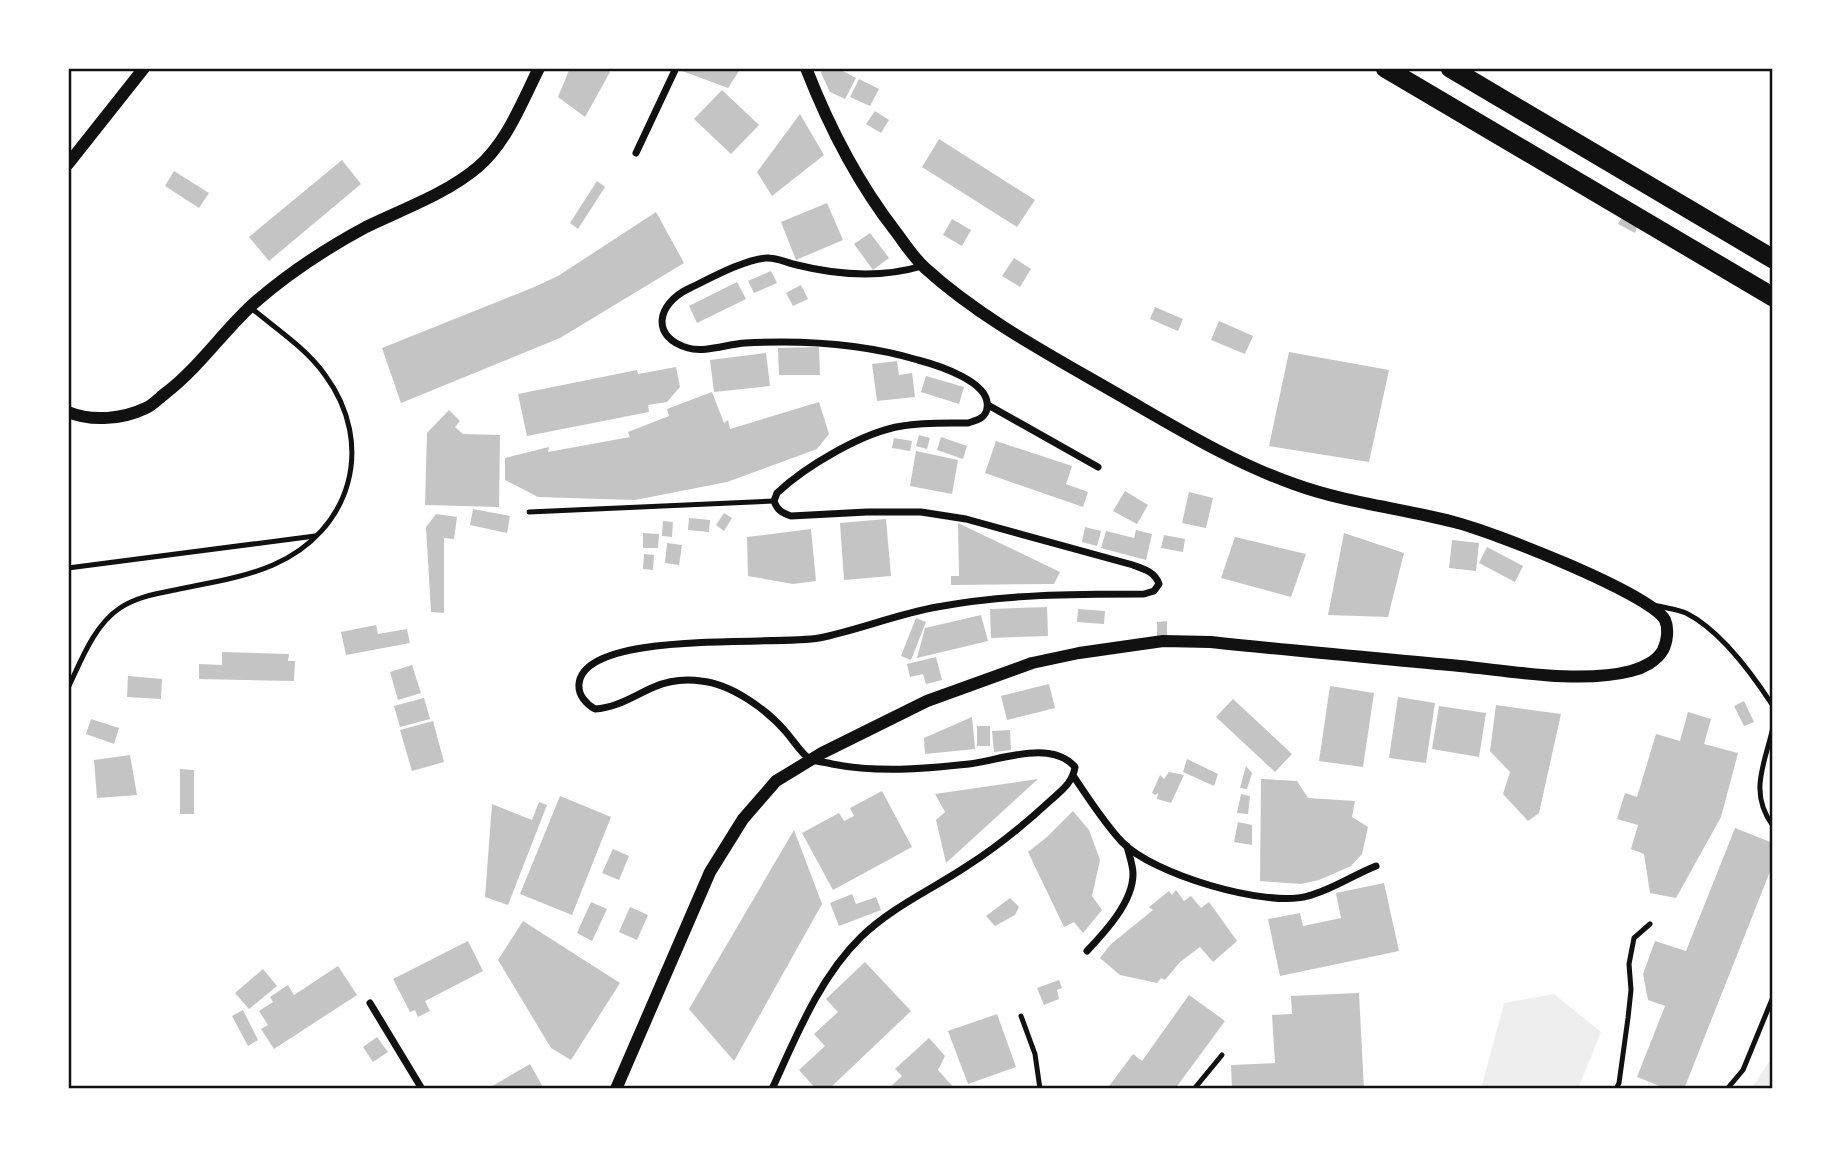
<svg xmlns="http://www.w3.org/2000/svg" width="1841" height="1157" viewBox="0 0 1841 1157" font-family="Poppins,sans-serif">
<style>
.green{fill:#eee}
.building{fill:#c4c4c4}
.lines{fill:none;stroke-linecap:round;stroke-linejoin:round}
.service{stroke:#111;stroke-width:5}
.minor{stroke:#111;stroke-width:7}
.tertiary{stroke:#111;stroke-width:12}
.motorway{stroke:#111;stroke-width:19}
.neatline{fill:none;stroke:#111;stroke-width:2.5}
</style>
<rect width="100%" height="100%" fill="#fff"/>
<g class="green">
<path d="M1554,994L1601,1032L1578,1089H1481L1504,1003Z"/>
<path d="M1773,1056V1089H1751Z"/>
</g>
<g class="building">
<path d="M570,68H605L610,72L585,117L558,97Z"/>
<path d="M684,68H741L728,88L682,71Z"/>
<path d="M823,68H837L856,78L845,99L830,92L821,73Z"/>
<path d="M859,79L879,89L870,106L850,97Z"/>
<path d="M722,90L759,125L731,154L694,119Z"/>
<path d="M875,111L889,120L881,133L866,124Z"/>
<path d="M800,114L824,155L772,196L757,172Z"/>
<path d="M939,139L1035,200L1017,227L922,167Z"/>
<path d="M342,160L361,184L269,261L249,237Z"/>
<path d="M174,171L209,193L199,208L165,186Z"/>
<path d="M597,181L605,187L578,229L570,223Z"/>
<path d="M827,203L843,240L796,260L781,222Z"/>
<path d="M656,212L684,263L560,338L401,403L382,348L532,288L558,276Z"/>
<path d="M1622,217L1637,227L1635,233L1618,224Z"/>
<path d="M952,219L971,230L962,246L943,235Z"/>
<path d="M870,233L889,258L873,270L854,244Z"/>
<path d="M1014,258L1031,269L1020,287L1002,276Z"/>
<path d="M771,271L777,283L754,293L748,281Z"/>
<path d="M737,282L746,299L697,323L689,306Z"/>
<path d="M801,285L808,299L793,306L786,293Z"/>
<path d="M1155,307L1183,319L1178,331L1150,319Z"/>
<path d="M1219,321L1253,336L1245,354L1211,340Z"/>
<path d="M819,347L820,375H779L778,348Z"/>
<path d="M1289,352L1389,370L1369,462L1269,446Z"/>
<path d="M766,353L770,386L714,392L710,360Z"/>
<path d="M897,361L899,375L912,373L915,397L877,401L872,364Z"/>
<path d="M676,367L680,387L667,402L648,405L649,412L527,436L518,394L637,370L638,374Z"/>
<path d="M926,376L964,387L959,404L921,392Z"/>
<path d="M712,392L724,423L728,420L730,429L819,402L829,434L817,449L727,482L635,500L538,497L505,480V458L549,447L548,452L630,437L628,432L669,416L667,409Z"/>
<path d="M449,410L460,421L455,427L463,434L500,435L499,507L425,505L427,433Z"/>
<path d="M919,435L930,438L927,449L916,446Z"/>
<path d="M941,437L967,446L963,459L937,450Z"/>
<path d="M894,438L912,441L910,451L892,448Z"/>
<path d="M996,441L1072,466L1066,484L1088,492L1083,507L985,473Z"/>
<path d="M916,451L958,460L952,494L910,486Z"/>
<path d="M1125,491L1148,505L1137,524L1113,511Z"/>
<path d="M1189,492L1213,498L1206,528L1182,523Z"/>
<path d="M473,509L510,516L507,533L470,525Z"/>
<path d="M724,513L732,518L724,531L716,525Z"/>
<path d="M436,514L457,517L454,539L444,538V613L431,612L426,527Z"/>
<path d="M689,518L710,520L709,532L688,530Z"/>
<path d="M886,519L891,576L844,580L840,523Z"/>
<path d="M663,521L673,522L672,537L662,536Z"/>
<path d="M958,523L1060,572L1054,584L951,585V576H959Z"/>
<path d="M1085,527L1101,531L1097,546L1082,542Z"/>
<path d="M811,529L816,581L793,584L748,576L747,537Z"/>
<path d="M1136,530L1152,534L1146,560L1101,548L1106,531L1134,538Z"/>
<path d="M643,533L659,534L658,548H643Z"/>
<path d="M1344,533L1404,553L1388,617L1328,615Z"/>
<path d="M1164,535L1185,539L1183,552L1161,548Z"/>
<path d="M1235,537L1306,554L1291,597L1221,578Z"/>
<path d="M1452,540L1479,543L1476,571L1449,568Z"/>
<path d="M667,543L682,545L679,565L665,563Z"/>
<path d="M1487,547L1523,566L1515,582L1479,563Z"/>
<path d="M644,554L654,555L653,570L643,569Z"/>
<path d="M1047,607L1048,636L991,638L990,609Z"/>
<path d="M1078,609L1105,611L1104,624L1077,622Z"/>
<path d="M981,615L988,641L917,658L925,628Z"/>
<path d="M916,618L926,622L911,660L901,656Z"/>
<path d="M1167,621V637H1157V622Z"/>
<path d="M376,625L378,634L407,629L410,643L346,655L341,632Z"/>
<path d="M222,652L289,654L288,661H295L294,681L199,679V664L222,665Z"/>
<path d="M936,657L942,680L926,684L923,674L910,677L907,664Z"/>
<path d="M412,665L421,693L398,700L390,672Z"/>
<path d="M128,676L162,679L161,699L127,697Z"/>
<path d="M1049,684L1055,708L1007,720L1001,696Z"/>
<path d="M1330,686L1374,693L1363,767L1319,761Z"/>
<path d="M1398,697L1435,703L1426,763L1389,758Z"/>
<path d="M424,698L430,719L400,727L394,706Z"/>
<path d="M1233,699L1292,754L1275,772L1216,717Z"/>
<path d="M1744,701L1754,722L1744,726L1734,706Z"/>
<path d="M1496,705L1561,714L1539,813L1528,821L1503,794L1510,772L1490,751Z"/>
<path d="M1439,706L1486,713L1479,757L1432,749Z"/>
<path d="M1688,712L1711,719L1704,744L1738,753L1721,817L1676,898L1650,893L1644,854L1631,849L1638,825L1617,819L1625,793L1637,797L1656,734L1680,741Z"/>
<path d="M972,717L975,749L925,754L924,738Z"/>
<path d="M91,719L119,728L114,744L86,734Z"/>
<path d="M433,721L444,762L412,771L400,730Z"/>
<rect x="977" y="726" width="13" height="20"/>
<path d="M1010,730L1011,750L994,752L992,731Z"/>
<path d="M130,755L137,795L97,798L94,760Z"/>
<path d="M1187,759L1218,774L1214,786L1183,772Z"/>
<path d="M1246,766L1252,773L1247,789L1240,788Z"/>
<path d="M180,769L194,770V814H180Z"/>
<path d="M1169,772L1184,775L1171,803L1157,799L1158,793L1155,795L1152,793L1160,775L1164,779Z"/>
<path d="M1038,779L946,863L936,820L945,812L935,794Z"/>
<path d="M1261,779L1297,781L1308,798L1355,801L1352,817L1368,827L1362,854L1351,866L1319,880L1301,884L1260,881Z"/>
<path d="M882,791L912,847L833,890L802,833L839,813L844,821L854,816L850,808Z"/>
<path d="M1241,794L1250,796L1248,814L1237,813Z"/>
<path d="M560,796L611,817L572,915L520,894Z"/>
<path d="M539,802L547,805L508,905L485,897L492,804L532,820Z"/>
<path d="M1073,811L1089,830L1100,860L1092,896L1102,910L1083,933L1074,922L1064,927L1028,852L1047,837Z"/>
<path d="M1238,822L1252,825V845L1234,842Z"/>
<path d="M1735,828L1773,843V864L1684,1089H1667L1637,1077L1665,1006L1648,1000L1643,974L1655,941L1686,951Z"/>
<path d="M794,830L822,904L734,1061L689,1009Z"/>
<path d="M613,849L629,856L619,880L602,873Z"/>
<path d="M1384,883L1399,951L1280,976L1268,919L1300,913L1303,926L1341,918L1336,893Z"/>
<path d="M1176,890L1184,901L1191,896L1201,908L1209,902L1237,941L1213,962L1200,947L1180,962L1165,980L1161,978L1157,983L1120,975L1100,958L1110,945L1153,910L1149,907L1169,891L1172,895Z"/>
<path d="M852,894L856,904L876,897L881,910L839,926L830,903Z"/>
<path d="M1010,898L1019,907L1015,915L995,926L986,916Z"/>
<path d="M591,902L607,909L592,941L577,933Z"/>
<path d="M630,907L648,915L637,940L619,932Z"/>
<path d="M523,921L620,983L571,1060L551,1048L498,960Z"/>
<path d="M468,941L483,971L425,1001L430,1011L418,1017L415,1010L410,1012L393,979Z"/>
<path d="M865,962L911,1011L829,1089H816L799,1070L825,1046L814,1034L838,1012L826,999Z"/>
<path d="M338,966L357,995L274,1049L261,1029L268,1025L259,1011L273,1002L270,997L288,985L294,995Z"/>
<path d="M263,969L277,986L249,1009L235,993Z"/>
<path d="M1059,980L1062,988L1057,990L1059,999L1044,1005L1037,988Z"/>
<path d="M1359,993L1364,1089H1232L1231,1065L1275,1063L1272,1015L1292,1014L1291,996Z"/>
<path d="M1189,995L1225,1021L1175,1089H1107L1133,1054L1142,1061Z"/>
<path d="M243,1010L258,1040L248,1046L232,1016Z"/>
<path d="M997,1014L1016,1067L968,1084L948,1031Z"/>
<path d="M377,1037L388,1052L373,1062L363,1047Z"/>
<path d="M929,1038L945,1056L938,1070L955,1089H888L902,1076L895,1069Z"/>
<path d="M530,1064L544,1089H487Z"/>
</g>
<g class="lines">
<g class="service">
<path d="M529,512L774,501"/>
<path d="M68,568L315,536"/>
<path d="M1654,605C1664,608 1677,609 1686,613C1720,630 1753,675 1773,706"/>
<path d="M68,688C81,661 94,625 120,608C137,597 155,594 175,590C207,583 243,578 273,565C352,531 376,444 325,375C306,348 275,328 250,307"/>
<path d="M1773,727C1765,764 1748,792 1773,826"/>
<path d="M1021,1016L1035,1054L1040,1089"/>
<path d="M1194,1089L1222,1055"/>
<path d="M1616,1089L1619,1083L1628,1018L1631,990L1629,964L1634,938L1650,924"/>
<path d="M1727,1089L1743,1070L1773,997"/>
</g>
<g class="minor">
<path d="M636,153L676,68"/>
<path d="M988,405L1098,467"/>
<path d="M1074,777C1089,799 1104,823 1122,842C1152,874 1266,908 1308,896C1332,890 1353,875 1376,866"/>
<path d="M1087,951C1105,932 1133,902 1133,874C1133,865 1129,855 1127,846"/>
<path d="M370,1003L422,1089"/>
<path d="M772,1089C796,1037 819,978 861,937C892,907 931,890 967,866C997,847 1025,824 1051,800C1062,790 1073,782 1075,767C1051,739 1001,760 969,764C922,769 879,773 832,764C826,762 817,762 811,760C802,755 793,740 786,732C767,710 732,684 701,681C686,679 668,681 654,687C635,695 617,708 595,709C586,704 578,695 579,684C584,629 777,646 819,638C859,630 897,614 937,607C1005,594 1075,594 1144,594L1154,591L1159,584C1155,572 1144,569 1133,565L966,519L921,512H867L791,516C782,513 777,510 774,501L777,493C806,466 863,432 902,426C924,422 946,423 968,423C977,420 986,418 987,408C992,382 937,365 918,360C864,344 802,340 745,343C728,344 704,353 688,348C650,337 657,304 688,289C707,280 745,259 766,258C776,257 787,263 797,265C837,275 882,278 922,266"/>
</g>
<g class="tertiary">
<path d="M68,164L144,68"/>
<path d="M68,412C92,422 123,419 146,408C153,405 160,397 167,392C199,367 222,333 252,305C287,274 325,249 366,227C403,209 446,194 478,167C507,142 522,102 539,68"/>
<path d="M616,1089L710,872L743,819L776,781L822,753L927,701L1032,663L1079,653L1163,641L1211,642C1294,651 1377,658 1460,666C1511,671 1581,684 1631,671C1643,668 1657,661 1663,650C1667,642 1669,629 1665,620C1650,593 1488,530 1454,522C1401,508 1346,503 1294,484C1231,462 1172,425 1114,392C1050,355 980,318 925,268C914,258 905,244 896,232C857,182 829,127 806,68"/>
</g>
<g class="motorway">
<path d="M1385,68L1773,297"/>
<path d="M1450,68L1773,259"/>
</g>
</g>
<rect width="1841" height="1157" fill="none" stroke="#ffffff" stroke-width="140"/>
<rect x="70" y="70" width="1701" height="1017" class="neatline"/>
</svg>
